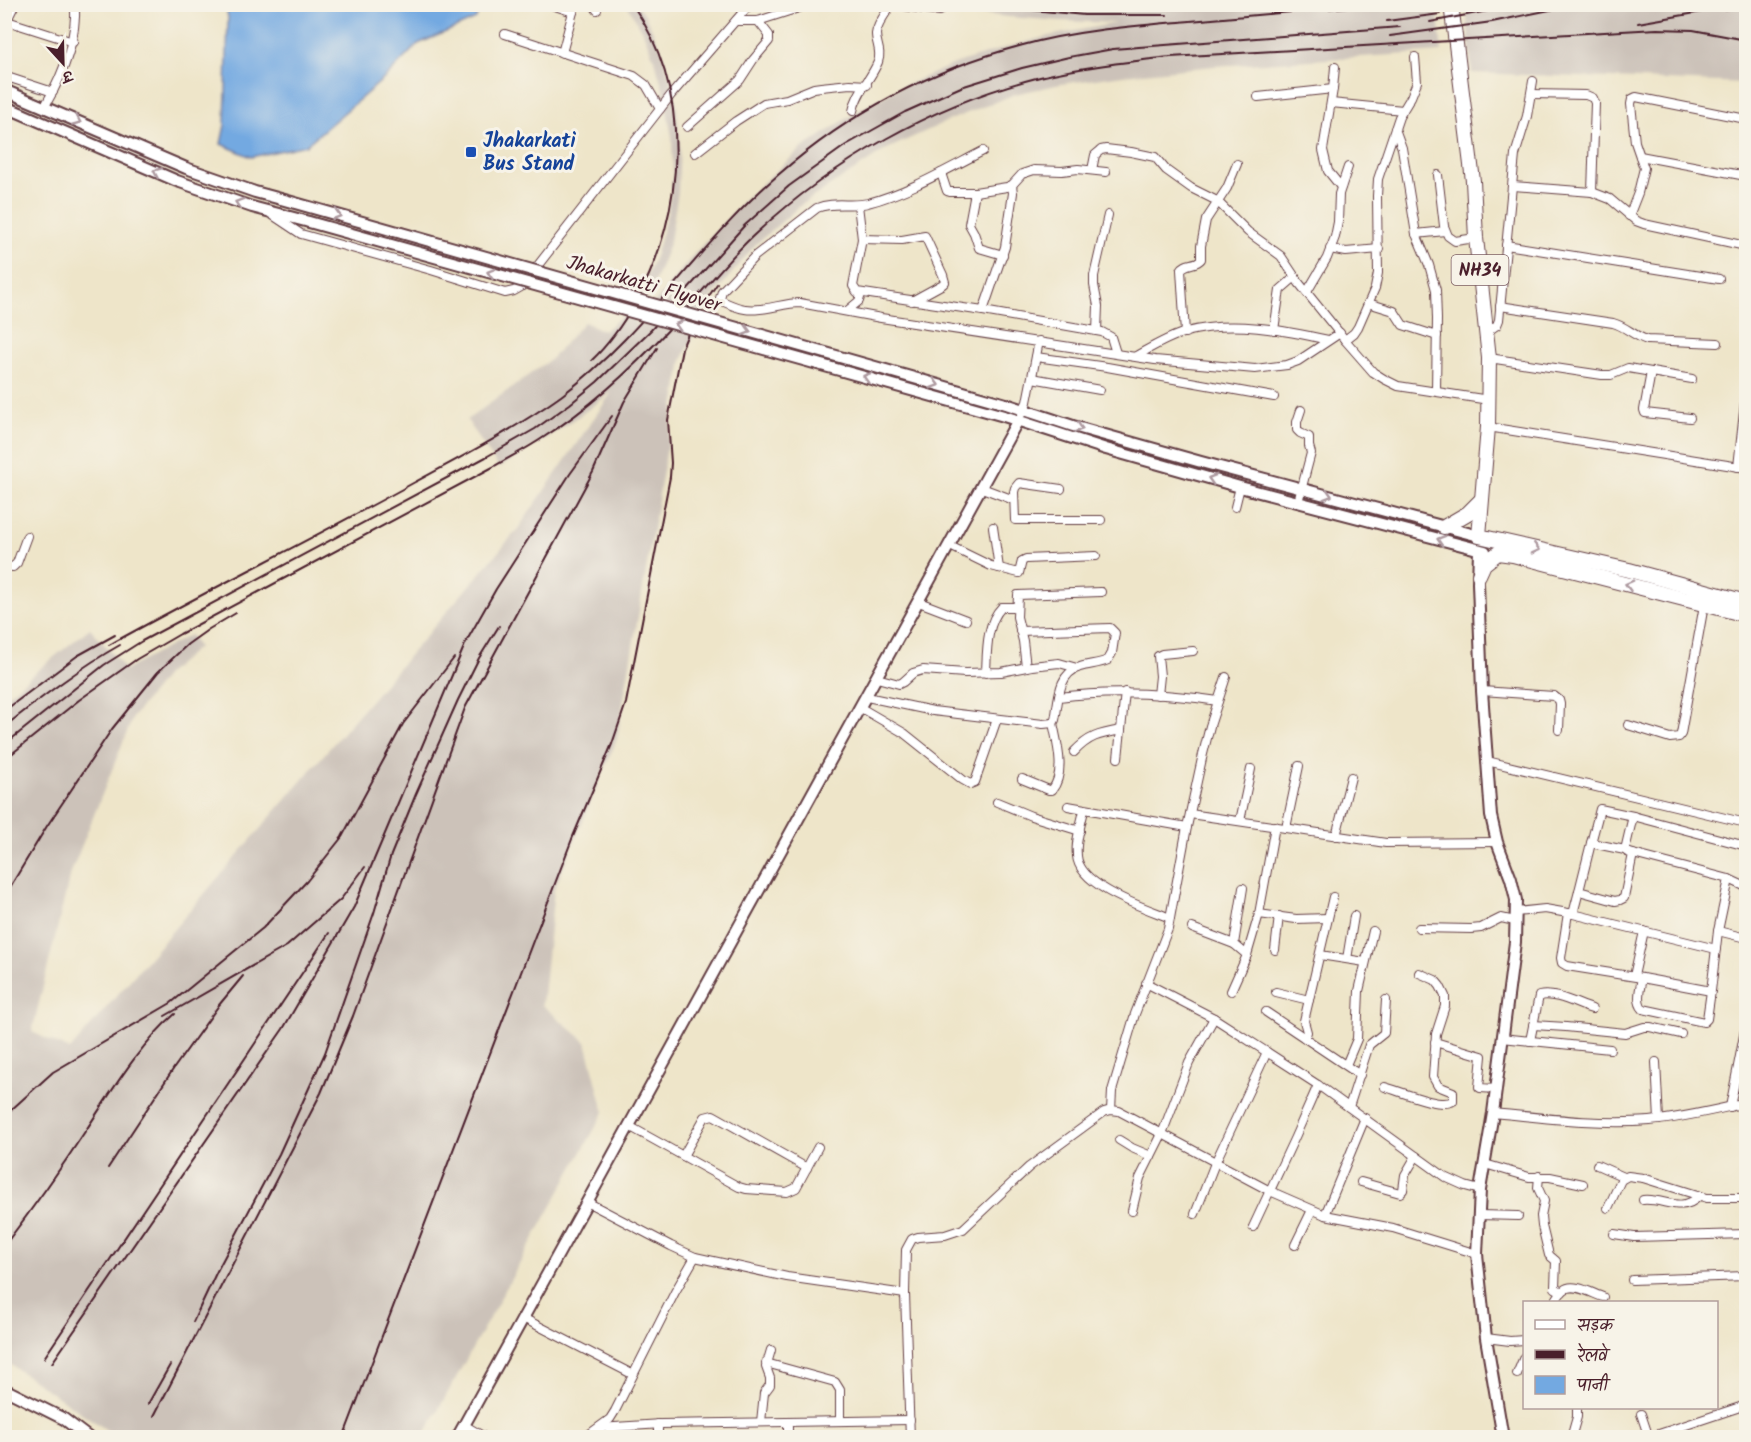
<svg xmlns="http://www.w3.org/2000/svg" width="1751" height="1442" viewBox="0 0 1751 1442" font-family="Kalam,'Playpen Sans Deva',sans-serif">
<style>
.railway{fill:#ccc2b9}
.water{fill:#73a9e1;stroke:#5e6486;stroke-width:1.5}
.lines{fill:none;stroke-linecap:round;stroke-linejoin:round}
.street-casing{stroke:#633d43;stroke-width:10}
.secondary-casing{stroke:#633d43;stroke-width:14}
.primary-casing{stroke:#633d43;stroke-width:15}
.highway-casing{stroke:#633d43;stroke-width:16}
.street{stroke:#fff;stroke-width:8}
.secondary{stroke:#fff;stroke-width:10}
.primary{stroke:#fff;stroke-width:12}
.highway{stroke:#fff;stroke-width:14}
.rail{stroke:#4a1f2b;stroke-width:2}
.secondary-bridge-casing{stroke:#633d43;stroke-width:14;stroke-linecap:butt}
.secondary-bridge{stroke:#fff;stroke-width:10}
.oneway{stroke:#ae9aa0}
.transit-dot{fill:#1a4fb4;stroke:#f7f3e8;stroke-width:2}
.labels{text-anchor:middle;stroke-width:6;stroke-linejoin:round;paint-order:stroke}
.shield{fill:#f7f3e8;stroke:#7e5f64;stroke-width:1.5}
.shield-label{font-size:18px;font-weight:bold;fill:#4a1f2b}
.transit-label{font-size:20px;font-weight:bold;fill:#164399;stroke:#f7f3e8;text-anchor:start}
.street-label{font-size:20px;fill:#4a1f2b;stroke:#f7f3e8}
</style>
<rect width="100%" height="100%" fill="#f7f3e8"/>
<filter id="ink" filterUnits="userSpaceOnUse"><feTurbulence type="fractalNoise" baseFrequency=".0167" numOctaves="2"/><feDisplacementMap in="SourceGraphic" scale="12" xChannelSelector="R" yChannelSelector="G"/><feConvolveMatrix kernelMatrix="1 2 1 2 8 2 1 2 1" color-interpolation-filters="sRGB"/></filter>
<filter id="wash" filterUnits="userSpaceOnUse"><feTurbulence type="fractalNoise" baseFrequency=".008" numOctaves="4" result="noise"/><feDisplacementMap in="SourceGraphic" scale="24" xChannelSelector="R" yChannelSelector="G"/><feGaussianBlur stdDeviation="1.35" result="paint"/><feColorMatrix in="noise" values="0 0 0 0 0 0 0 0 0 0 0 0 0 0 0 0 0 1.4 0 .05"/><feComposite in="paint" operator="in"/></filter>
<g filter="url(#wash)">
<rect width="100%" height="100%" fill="#eee5c9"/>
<g class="railway">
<path d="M627,5H638L645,15L661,48L676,100L680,143L678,192L670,241L656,278L634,320L636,325L695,253L747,197L801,149L858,111L899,88L957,63L1014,45L1049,36L1116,23L1061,21L1009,17L903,5H1437L1442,52L1214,66L1123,75L1061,84L1015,94L950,120L887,149L802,204L756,244L712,297L682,360L617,739L554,890L542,1005L586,1042L604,1112L423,1437H117L5,1361V697L90,628L126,670L190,635L198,647L166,675L133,717L70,875L32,1032L70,1050L518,529L612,392L568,424L499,468L467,420L551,359L584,322L604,331L622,316L642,287L656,254L668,210L673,175L672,137L663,89L655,61L643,32Z"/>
<path d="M1466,5H1746V83L1472,73Z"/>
</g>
<path class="water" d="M225,5V4L480,5L476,19L418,44L387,76L306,145L251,157L221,144L225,125L228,17Z"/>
</g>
<g filter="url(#ink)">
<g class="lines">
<g class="street-casing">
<g id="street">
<path d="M549,4L573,12"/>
<path d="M593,4L597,10"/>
<path d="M890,4L940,11"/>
<path d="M7,21L73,42"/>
<path d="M736,21H758L811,4"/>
<path d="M5,24L15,4"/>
<path d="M505,34L634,76L646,85L660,109"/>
<path d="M562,53L573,12L576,4"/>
<path d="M1335,67L1333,89L1323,150L1328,171L1341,187"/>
<path d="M4,76L53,92"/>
<path d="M1531,94L1586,95L1593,98L1595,103L1592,192"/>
<path d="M1258,97L1333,89"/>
<path d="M1331,103L1403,110"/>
<path d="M45,106C63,75 77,41 75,4"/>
<path d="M853,111C856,93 871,79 878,62C882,51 876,44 876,34C877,24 886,13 891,5"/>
<path d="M687,127L740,80L753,60L769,41V35L758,21"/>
<path d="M1395,129L1402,148L1416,234L1429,265L1436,290L1437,319L1436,391"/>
<path d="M983,151C946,170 909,192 868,203C851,207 833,201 817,208L755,256L722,291L720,298L722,301C729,304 737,308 745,309C763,312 782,303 800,303L881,318L1155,360L1255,369L1287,365L1298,361L1340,333"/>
<path d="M695,153L736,121L764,103L787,99L814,88L821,87L850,84L867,85"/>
<path d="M1640,156L1746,176"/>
<path d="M1092,170L1095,155L1101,150L1106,149L1131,152L1155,157L1166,170L1191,188L1217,201L1248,232L1281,256L1299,283L1345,340L1373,372L1384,379L1398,386L1489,400"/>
<path d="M941,173L947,191L950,192H975L1007,187L1012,185L1022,174L1034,170L1062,171L1078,169L1106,172"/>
<path d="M1438,175L1444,226L1448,236L1455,241L1476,238"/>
<path d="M1513,186L1592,192L1610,199L1636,221L1644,224L1746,246"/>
<path d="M975,192L969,224L974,233L979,248L1003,255"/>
<path d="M858,205L862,239L853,286L857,292L983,311L1102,332L1111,337L1116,353"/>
<path d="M271,214L301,234L431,270L505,293L514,291L521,287L671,95L750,4"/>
<path d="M1629,216L1638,193L1644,168L1635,142L1631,104L1632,99L1636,97L1746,119"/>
<path d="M1416,234L1445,231"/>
<path d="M862,239L902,240L925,236L943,275L945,282L943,284L912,301"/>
<path d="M1506,245L1719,279"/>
<path d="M1330,249L1346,252L1379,249"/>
<path d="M1307,292L1327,258L1335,237L1338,222L1339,194L1348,167"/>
<path d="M1368,303L1394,311L1403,325L1437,336"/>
<path d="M1500,306L1613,323C1625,326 1634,336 1647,340L1718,343"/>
<path d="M847,311L859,301L861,294"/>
<path d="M983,311L1005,247L1013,193L1012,185"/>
<path d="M1274,330L1280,290L1295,277"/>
<path d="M1097,331L1098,306L1094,285V276L1108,215"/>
<path d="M1487,332L1497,325L1499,320L1515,155L1527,116L1533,81"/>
<path d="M1185,333L1181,270C1185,262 1196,266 1201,259V246L1206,220L1227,188L1237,164"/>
<path d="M1345,340L1354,333L1358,327L1375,288L1378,273L1377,196L1378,179L1399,117L1411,97L1417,82L1415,57"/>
<path d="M1136,356C1152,347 1168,337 1186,332C1232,320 1283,330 1328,340"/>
<path d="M1036,357L1107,367L1274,397"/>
<path d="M1489,358L1602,375H1611L1628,368L1692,379"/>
<path d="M1651,372L1644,410L1645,413L1690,418"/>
<path d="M1032,378L1100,390"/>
<path d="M1022,413L1027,402L1039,341"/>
<path d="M1488,427L1746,468"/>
<path d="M1738,467L1746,393"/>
<path d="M982,488L1014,500"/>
<path d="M1061,489L1019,483L1015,488L1014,492L1015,520H1101"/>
<path d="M1298,502L1311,453L1309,446V437L1300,433L1297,430V422L1301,410"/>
<path d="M1235,507L1240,487"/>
<path d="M993,527L999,568"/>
<path d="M950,546L991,566L1019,573L1022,561L1026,559L1096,556"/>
<path d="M4,566L13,567L17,563L27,536"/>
<path d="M919,602L966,620"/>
<path d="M1026,667L1023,641L1017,617L1018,595L1101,592"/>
<path d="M986,673C987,651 986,623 1002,607H1017"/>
<path d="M877,678L899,684L903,682L913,673L923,670L965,673L1001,672L1032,666L1059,663L1077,668"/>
<path d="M1482,691L1554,696L1559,700L1560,704L1559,730"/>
<path d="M1158,695L1160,676L1158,656L1162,654L1193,651"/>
<path d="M867,697L933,711L1043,724L1053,723L1055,720C1059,701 1057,674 1080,667C1089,664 1099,664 1108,660L1112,653L1115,633L1110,628L1020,631"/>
<path d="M1059,697C1113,690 1165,693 1218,701"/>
<path d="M861,708L904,733L963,780L970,784L975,782L997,719"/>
<path d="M1628,725L1670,738L1679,737L1681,734L1704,605"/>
<path d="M1074,752C1089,736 1099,734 1121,730"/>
<path d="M1118,758L1125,692"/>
<path d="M1487,761L1746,823"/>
<path d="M1022,779L1049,790H1052C1066,773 1057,743 1053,723"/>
<path d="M997,802L1031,816L1080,831"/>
<path d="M1068,806L1187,827"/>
<path d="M1084,810C1081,825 1075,841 1077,856C1079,887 1146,908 1170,918"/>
<path d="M1190,814L1386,843L1497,842"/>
<path d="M1240,821L1251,769"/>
<path d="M1286,828L1299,766"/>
<path d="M1336,836L1351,777"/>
<path d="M1591,843L1600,809L1633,816"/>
<path d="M1746,846L1633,816L1625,850L1627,852L1633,854L1729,879L1718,931L1746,938"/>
<path d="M1625,850L1591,843L1579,891L1615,901L1620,900L1624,898L1633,854"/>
<path d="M1729,879L1746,887"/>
<path d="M1516,912L1545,909L1568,913L1561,958L1562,963L1567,966L1642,978"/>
<path d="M1568,913L1573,914L1579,891"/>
<path d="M1259,914L1296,919L1328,918"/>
<path d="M1573,914L1716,949"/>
<path d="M1192,928L1234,944L1247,955"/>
<path d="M1419,928L1471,929L1481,928L1501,918L1515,921"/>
<path d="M1234,944L1243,888"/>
<path d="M1275,950L1279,916"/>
<path d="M1320,955L1365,962"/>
<path d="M1347,959L1354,916"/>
<path d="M1634,976L1644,931"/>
<path d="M1146,983L1214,1018L1318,1085L1445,1177L1465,1186L1480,1190"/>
<path d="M1231,991L1247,955L1259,914L1275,826"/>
<path d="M1711,991L1707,1019L1704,1022L1643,1009C1636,1002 1640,988 1642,978L1711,991L1718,931"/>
<path d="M1276,992L1309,1000"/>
<path d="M1266,1012L1360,1075"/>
<path d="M1533,1025L1566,1027L1625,1033L1644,1027H1650L1681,1034"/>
<path d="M1305,1038L1307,1032L1304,1021L1333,897"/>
<path d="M1502,1038L1610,1049"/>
<path d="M1530,1041L1539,996C1555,992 1576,1004 1592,1009"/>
<path d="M1435,1042L1482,1056L1479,1087L1480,1088L1496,1089"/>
<path d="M1656,1062L1659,1120"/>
<path d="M1346,1065L1357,1039L1359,991L1373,931"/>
<path d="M1385,1087C1400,1091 1440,1109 1453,1101V1092L1438,1086L1433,1077L1436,1034L1445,1006V996L1440,986L1435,980L1419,973"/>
<path d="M1349,1107L1369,1045L1384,1033L1386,1000"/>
<path d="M1730,1107L1746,1025"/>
<path d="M1111,1110L1112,1091L1135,1014L1168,929L1187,827L1203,754L1210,726L1226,677"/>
<path d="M1493,1113C1545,1118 1598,1125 1650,1121C1683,1118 1715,1110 1746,1103"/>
<path d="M629,1126L739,1187L746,1189L787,1192L796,1188L818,1147"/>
<path d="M1119,1140L1132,1148L1151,1156"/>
<path d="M683,1156L705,1117L713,1115L807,1168"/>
<path d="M1485,1164L1529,1177H1550L1583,1184"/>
<path d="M1597,1165L1624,1177"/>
<path d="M1539,1176L1538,1188L1544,1201L1541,1216L1542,1226L1549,1255L1556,1261L1555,1288L1562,1292"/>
<path d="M1361,1182L1400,1193L1403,1190L1405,1175L1416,1156"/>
<path d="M1643,1200C1664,1198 1682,1214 1699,1196"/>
<path d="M1608,1208L1621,1180L1628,1176L1643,1178L1707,1198H1746"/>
<path d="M1132,1211L1140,1178L1162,1134L1189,1063L1214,1018"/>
<path d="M1195,1214L1215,1163L1267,1052"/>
<path d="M1325,1215L1365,1118"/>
<path d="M1479,1215L1518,1216"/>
<path d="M1253,1227L1295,1137L1318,1085"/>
<path d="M1614,1234L1634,1237L1746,1234"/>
<path d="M1295,1245L1312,1210"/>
<path d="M695,1257L787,1277L905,1294"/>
<path d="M1632,1280L1746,1276"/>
<path d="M1555,1302C1557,1298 1560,1293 1564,1290C1573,1282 1593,1294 1603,1297"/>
<path d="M523,1318L632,1374"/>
<path d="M1486,1338L1510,1341L1524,1340"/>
<path d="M766,1363L835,1382L840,1390V1421"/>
<path d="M1517,1374L1524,1357"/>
<path d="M1641,1414L1649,1438"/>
<path d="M761,1422L764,1393L770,1385V1378L766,1367L771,1350"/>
<path d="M788,1422V1438"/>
<path d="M658,1424V1438"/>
<path d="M464,1425L486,1438"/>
<path d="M599,1428L662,1424L910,1420"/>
<path d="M584,1438L610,1419L615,1411L675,1292L695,1257L671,1246L587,1202"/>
<path d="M910,1438L905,1294L906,1250L912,1239L918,1237L945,1235L963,1229L1029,1167L1104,1112L1111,1110L1119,1111L1270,1191L1325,1215L1393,1228L1477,1254"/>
<path d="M1571,1438L1577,1417V1408"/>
<path d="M1647,1438L1746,1405"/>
</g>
</g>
<g class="secondary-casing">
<g id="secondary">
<path d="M4,90L186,168L255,192L281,199"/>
<path d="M4,106L177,181L252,207L309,222"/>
<path d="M1006,404L1073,426L1201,462L1479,536"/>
<path d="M1004,416L1106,449L1240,487L1485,551"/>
<path d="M1479,551L1478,583L1482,691L1491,816L1497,842L1511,879L1516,900L1515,942L1493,1113L1480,1190L1477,1254L1486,1338L1503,1438"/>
<path d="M4,1389L64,1419L89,1438"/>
<path d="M457,1438L1018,420"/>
</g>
</g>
<g class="primary-casing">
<path id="primary" d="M4,89L6,90"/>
</g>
<g class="highway-casing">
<g id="highway">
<path d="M1451,4L1473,181L1476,238L1489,358L1488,427L1479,536L1629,570L1746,602"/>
<path d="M1444,527L1468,513L1481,500"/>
<path d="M1479,575L1484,564L1498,553L1513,555L1746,615"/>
</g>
</g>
<use href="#street" class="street"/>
<use href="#secondary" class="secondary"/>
<use href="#primary" class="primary"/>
<use href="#highway" class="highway"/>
<g class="rail">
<path d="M969,4L1084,15H1167"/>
<path d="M1158,9L1243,4"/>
<path d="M1387,21L1440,14"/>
<path d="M1430,22L1524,4"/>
<path d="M1638,23L1713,10L1746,8"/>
<path d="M1390,36L1492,22L1579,4"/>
<path d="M592,360C610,343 624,322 636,301C686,212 693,91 632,4"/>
<path d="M109,645C210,589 314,538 415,482C465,455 515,429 561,396C645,334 699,243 778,175C848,114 932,69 1023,45C1077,30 1134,26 1190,21C1254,15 1318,10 1381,4"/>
<path d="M4,711L77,656L115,635"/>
<path d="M4,727C41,698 79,668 120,645"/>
<path d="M4,745L104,665L142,641L486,457L535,429L570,404L597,382L651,330L744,226L789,186L846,145L905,112L961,87L1022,68L1069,57L1113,49L1400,27"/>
<path d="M4,760L79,700L137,659L180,634L493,467C510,457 528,448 544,437C591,407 633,368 671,327C698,297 723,264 753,236C833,161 933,104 1040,77C1083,67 1127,62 1170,57L1657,29L1693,30L1746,40"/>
<path d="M4,897L47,826L112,729L158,672L188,644L209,629L236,613"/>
<path d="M165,1016L287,946L341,899L365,867"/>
<path d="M4,1120L11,1110L53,1072L171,1003L263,928L307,881L342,837L403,724L454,658"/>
<path d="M108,1168L174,1068L219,1005L243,976"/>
<path d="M4,1246C33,1208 60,1170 86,1130C112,1091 139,1045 175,1014"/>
<path d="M193,1322L217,1271L279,1154L325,1053L374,913L391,855L416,794L458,700L479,658L499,626"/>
<path d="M44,1358L329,933"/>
<path d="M52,1363L283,1029L354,907L466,642L496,589L570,474L612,416"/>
<path d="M148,1404L170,1365"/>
<path d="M154,1416L321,1093L353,1016L465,708L593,472L624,402L657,348"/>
<path d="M343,1438L572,839L612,744L626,703L670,477L671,463L668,420L682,348L696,315L717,284"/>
</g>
<g class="secondary-bridge-casing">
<g id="secondary-bridge">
<path d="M281,199L1006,404"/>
<path d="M309,222L1004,416"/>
</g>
</g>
<use href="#secondary-bridge" class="secondary-bridge"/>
</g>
<defs><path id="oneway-chevron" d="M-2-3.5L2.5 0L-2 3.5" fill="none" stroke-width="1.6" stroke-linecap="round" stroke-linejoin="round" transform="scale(1.5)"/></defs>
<g class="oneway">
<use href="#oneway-chevron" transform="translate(77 121) rotate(24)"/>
<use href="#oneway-chevron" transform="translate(157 172) rotate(-156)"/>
<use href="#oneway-chevron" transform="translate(239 203) rotate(-162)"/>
<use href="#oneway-chevron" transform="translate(337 215) rotate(16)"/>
<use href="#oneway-chevron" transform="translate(491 273) rotate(-164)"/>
<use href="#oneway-chevron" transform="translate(679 325) rotate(-164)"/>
<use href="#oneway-chevron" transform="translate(747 331) rotate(16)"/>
<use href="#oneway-chevron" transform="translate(867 377) rotate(-164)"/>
<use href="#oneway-chevron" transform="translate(935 384) rotate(16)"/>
<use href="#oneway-chevron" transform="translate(1079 428) rotate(16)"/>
<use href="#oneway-chevron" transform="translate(1212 479) rotate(-164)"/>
<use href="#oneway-chevron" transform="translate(1328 495) rotate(16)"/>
<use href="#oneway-chevron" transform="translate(1441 540) rotate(-163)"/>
<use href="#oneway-chevron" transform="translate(1536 549) rotate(13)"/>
<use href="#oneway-chevron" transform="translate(1629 585) rotate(-165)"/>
</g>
</g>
<rect class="transit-dot" x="465" y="146" width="12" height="12" rx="3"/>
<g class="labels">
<rect class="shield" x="1451.5" y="255" width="57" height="30" rx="4.5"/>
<g class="shield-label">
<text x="1480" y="276">NH34</text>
</g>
<g class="transit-label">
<text x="483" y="147">Jhakarkati<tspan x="483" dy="23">Bus Stand</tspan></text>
</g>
<g class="street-label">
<text transform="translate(644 283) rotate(16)" y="7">Jhakarkatti Flyover</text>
</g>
</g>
<rect width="1751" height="1442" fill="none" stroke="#f7f3e8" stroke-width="24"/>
<rect x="1523" y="1301" width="195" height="108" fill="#f7f3e8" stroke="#b29e9c" stroke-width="1.5"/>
<rect x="1535" y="1320" width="30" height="9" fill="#ffffff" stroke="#b29e9c" stroke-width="1.5"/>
<text x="1577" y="1331" font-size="18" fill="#4a1f2b">सड़क</text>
<rect x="1535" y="1350" width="30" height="9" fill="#4a1f2b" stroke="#b29e9c" stroke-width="1.5"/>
<text x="1577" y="1361" font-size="18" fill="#4a1f2b">रेलवे</text>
<rect x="1535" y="1376" width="30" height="18" fill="#73a9e1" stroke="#b29e9c" stroke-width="1.5"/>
<text x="1577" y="1391" font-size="18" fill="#4a1f2b">पानी</text>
<g transform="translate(63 63) rotate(158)" stroke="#f7f3e8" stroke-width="4.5" paint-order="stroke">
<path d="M0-4.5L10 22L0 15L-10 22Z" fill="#4a1f2b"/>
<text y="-9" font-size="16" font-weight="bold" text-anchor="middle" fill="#4a1f2b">उ</text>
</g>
</svg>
